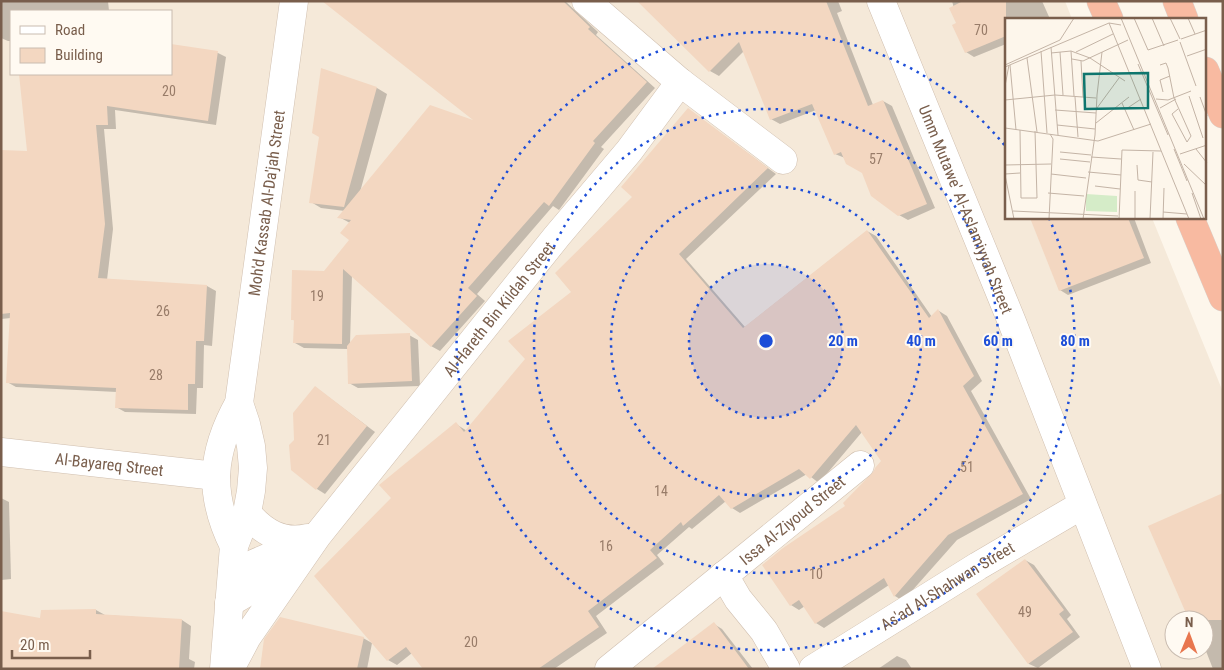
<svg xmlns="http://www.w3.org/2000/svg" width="1224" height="670" viewBox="0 0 1224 670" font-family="'Roboto Condensed',sans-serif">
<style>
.residential{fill:#f5e9d9;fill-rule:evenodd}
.shadow{fill:#0003}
.building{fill:#f3d7c1}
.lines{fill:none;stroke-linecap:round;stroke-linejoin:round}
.minor-casing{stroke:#d0bfaf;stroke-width:29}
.highway-casing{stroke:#d9d2cd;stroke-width:29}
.minor{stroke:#fff;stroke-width:28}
.highway{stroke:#f8baa1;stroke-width:28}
.ring{fill:none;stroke:#1d4ed8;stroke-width:2.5;stroke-dasharray:2.5 5}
.labels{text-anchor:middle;stroke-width:4;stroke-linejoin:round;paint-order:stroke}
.number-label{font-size:14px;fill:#987c69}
.street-label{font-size:16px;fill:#795e4c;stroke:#fffaf2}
.inset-road{fill:none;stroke:#c4b4a6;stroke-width:1}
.view{fill:#0f766e;fill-opacity:0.15;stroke:#0f766e;stroke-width:2.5}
.inset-edge{fill:none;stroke:#795e4c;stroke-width:2.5}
.centre{fill:#1d4ed8;stroke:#fffaf2;stroke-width:2.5}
.ring-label{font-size:15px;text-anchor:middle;font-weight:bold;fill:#1d4ed8;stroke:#fffaf2;stroke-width:4;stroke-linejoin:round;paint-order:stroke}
</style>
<rect width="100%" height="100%" fill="#fdf6eb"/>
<path class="residential" d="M1,1H1065L1072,19H1006V218H1152L1223,392V669H1ZM11,11H171V74H11ZM1174,620H1204V650H1174Z"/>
<g class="shadow">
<path d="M1,1H108L109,11H11V41H8L1,38Z"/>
<path d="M324,1H565L598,32L596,35L655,88L601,147L604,149L559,210L553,206L477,294L485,301L440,351L431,346L352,275L350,344L409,335L418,340L420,386L358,388L349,383L348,349L304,348L295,343V321L292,319L325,272L351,240L350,223L339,217L345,211L321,208L311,202L320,136L322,70L377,88L387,94L360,192L478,123Z"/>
<path d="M639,1H838L842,11L837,13L873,105L883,101L892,106L935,208L908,220L899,215L863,172L845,158L835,154L816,110L780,124L771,119L744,51L719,76L710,71Z"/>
<path d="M952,1H1042L1050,19H1006V44L974,57L966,52Z"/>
<path d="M171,45L218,53L226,57L216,125L115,110L116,129H104L113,229L107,280L207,286L216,291L212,346L204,345L203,388H197L196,414L125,412L116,407L117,392L16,387L7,382L11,318L1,319V152H29L20,74H171Z"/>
<path d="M688,109L776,174L686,259L745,327L867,231L876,236L932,317L939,311L947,316L982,381L971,391L1031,499L957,540L903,601L895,596L889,585L824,628L816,623L805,606L799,610L791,605L846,507L882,461L862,432L819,483L807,474L740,513L732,508L726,501L692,529L689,527L657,555L664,564L596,616L607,633L554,669H425L412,653L397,665L388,660L393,498L456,424L467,431L526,359L573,293Z"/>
<path d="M1032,218H1134L1151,263L1068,295L1060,290Z"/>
<path d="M315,387L375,432L325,494L317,489L295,440Z"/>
<path d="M1223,495V669H1213L1204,646V620H1191Z"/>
<path d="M1,498L9,502L11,579L1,580Z"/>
<path d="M1025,560L1034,565L1071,615L1067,619L1080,637L1038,668L1029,664L978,594Z"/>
<path d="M96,610L105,615L182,620L191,626L189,659L195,662L194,669H1L41,619Z"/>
<path d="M714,624L722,629L753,669H661Z"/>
<path d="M363,638L372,643L367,669H261Z"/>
<path d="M897,656L906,660L912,669H878Z"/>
</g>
<g class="building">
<path d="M322,1H563L590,27L588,29L647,82L593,141L595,143L549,206L544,202L468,288L477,296L431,347L343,269L342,344L293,343L294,320H291L292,270L324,271L349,240L340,233L351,220L337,218L430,105L473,120Z"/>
<path d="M637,1H826L868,106L883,100L927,204L898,216L871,196L862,173L846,164L841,152L834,155L812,104L770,120L739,42L709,72Z"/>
<path d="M963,1H1006V36L965,53L952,25L956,23L949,8Z"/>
<path d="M171,44L218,51L208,121L107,106L108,125H96L105,224L98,278L207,285L204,341H196L195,384H188V410L115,408L116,388L6,383L10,313L1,314V150L27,151L19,74H171Z"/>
<path d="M321,68L377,87L344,207L309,203L319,137L312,133Z"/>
<path d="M688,108L768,168L679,254L743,328L867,230L929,318L938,309L974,376L963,386L1023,494L948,535L894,597L884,578L815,624L799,600L790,606L762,565L783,548L845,506L843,503L874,471L875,468L881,461L856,425L810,479L799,469L731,509L719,495L683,526L681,522L650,550L657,558L588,611L599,627L538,669H423L406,647L387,661L314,576L391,498L379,485L456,422L464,432L525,359L508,341L571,292L555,273L632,197L621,187Z"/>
<path d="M1030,218H1128L1144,258L1059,291Z"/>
<path d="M410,333L412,381L348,384L347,346L356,335Z"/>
<path d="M315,386L367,426L316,490L291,470L289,445L294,440L293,413Z"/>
<path d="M1223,493V620H1189L1148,526Z"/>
<path d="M1025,559L1064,610L1059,614L1073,632L1028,664L976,594Z"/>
<path d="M96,609V614L182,619L179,669H1V611L40,618L41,610Z"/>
<path d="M280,617L364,637L357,669H260L264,639Z"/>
<path d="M714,622L749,669H652Z"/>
</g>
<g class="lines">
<g class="minor-casing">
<g id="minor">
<path d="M586,1L680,82L783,160"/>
<path id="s1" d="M881,1L1012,322L1147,669"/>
<path id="s2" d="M1,452L216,476"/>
<path d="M247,513C263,532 282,544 308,538"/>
<path id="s3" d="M234,546C208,494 211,453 239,403L294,1"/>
<path d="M232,573L297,545"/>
<path d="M724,575L738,599L764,631L786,669"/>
<path d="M229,603L271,578L289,564"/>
<path d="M224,669L234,546L247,513L251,491L253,468L251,446L246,424L239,403"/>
<path id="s4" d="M230,669L247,637L317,536L557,236L629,151L680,82"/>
<path id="s5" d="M609,669L860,465"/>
<path id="s6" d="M813,669L978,566L1082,505"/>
</g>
</g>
<g class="highway-casing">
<g id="highway">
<path d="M1101,1L1109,19"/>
<path d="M1177,1L1184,19"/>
<path d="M1205,71L1223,114"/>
<path d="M1190,218L1223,297"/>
</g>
</g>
<use href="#minor" class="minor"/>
<use href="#highway" class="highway"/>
</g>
<circle cx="766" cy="341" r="77" fill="#1d4ed8" fill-opacity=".12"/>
<g class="ring">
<circle cx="766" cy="341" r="77"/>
<circle cx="766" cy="341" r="155"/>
<circle cx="766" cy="341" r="232"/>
<path d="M1049 218A309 309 0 1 1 1006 147"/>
</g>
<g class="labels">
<g class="number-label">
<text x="981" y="35">70</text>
<text x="169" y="96">20</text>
<text x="876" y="164">57</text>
<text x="317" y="301">19</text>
<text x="163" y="316">26</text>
<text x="156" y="380">28</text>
<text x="324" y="445">21</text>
<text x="967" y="472">51</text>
<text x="661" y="496">14</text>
<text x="606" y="551">16</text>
<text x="816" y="579">10</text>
<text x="1025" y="617">49</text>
<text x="471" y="647">20</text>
</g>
<g class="street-label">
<text dy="6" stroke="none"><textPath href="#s3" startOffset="352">Moh'd Kassab Al-Da'jah Street</textPath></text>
<text dy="6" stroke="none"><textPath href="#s1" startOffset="225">Umm Mutawe' Al-Aslamiyyah Street</textPath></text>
<text dy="6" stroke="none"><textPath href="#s4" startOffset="450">Al-Hareth Bin Kildah Street</textPath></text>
<text dy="6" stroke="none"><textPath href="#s2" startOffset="109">Al-Bayareq Street</textPath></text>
<text dy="6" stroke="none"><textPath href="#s5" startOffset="236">Issa Al-Ziyoud Street</textPath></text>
<text dy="6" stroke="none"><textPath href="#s6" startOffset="158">As'ad Al-Shahwan Street</textPath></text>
</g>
</g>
<g transform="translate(1005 18)">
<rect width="201" height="201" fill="#fdf6eb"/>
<path d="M81,176L112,178V194L81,193Z" fill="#d5ecc8"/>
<path class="inset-road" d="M116,0L199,201M129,0L143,32L173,22M147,0L159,28M165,0L175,21M183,0L190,16M104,5L184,201M176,21L202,12M175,24L191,68M46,29L53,117M36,33L42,115M66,33L69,78M55,34L58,77M71,34L108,16M46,35L66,33L85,40L120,63M182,38L202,31M22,40L32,114M67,41L78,43L123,22M76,43L78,79M133,46L163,117M0,47L55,22L69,0M5,47L11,112M155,47L161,45L163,50L169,80L186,118L182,124L167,96L173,91M0,49L104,5L116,7M0,68L4,47M158,74L155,62L165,58M92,77L97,34M184,78L198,120M70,79L73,119M195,79L202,98M151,81L163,82L186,73M0,82L50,77L91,80M117,85L129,112M92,90L114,60M155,90L171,81M121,91L136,81M50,92L91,95M91,105L124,79M52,107L90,111M0,110L93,123L146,106M15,112L16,180H32L30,113M169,131L182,163M191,131L202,145M55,134L86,137M175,136L202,127M86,139L116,141M55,141L85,144M179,146L202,168M0,147L46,146M132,147L133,162L147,164M83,154L116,157M0,156L15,155M46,156L81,160M0,157L9,201M90,168L115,171M43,175L79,178M187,175L196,201M8,193L113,198M158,194L182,196M44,201L48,121L45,116M78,201L90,117L92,77M114,201L117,132L156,133M130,201V173M145,201L148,134M158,201L159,170"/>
<path class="view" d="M143,55V90L80,91L79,56Z"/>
<rect width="201" height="201" class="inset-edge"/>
</g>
<circle cx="766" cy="341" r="8" class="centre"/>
<g class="ring-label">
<text x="843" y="346">20 m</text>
<text x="921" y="346">40 m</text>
<text x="998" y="346">60 m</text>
<text x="1075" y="346">80 m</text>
</g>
<rect width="1224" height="670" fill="none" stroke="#795e4c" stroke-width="5"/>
<rect x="10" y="10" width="162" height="65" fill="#fffaf2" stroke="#c9bcb0"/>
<rect x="20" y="26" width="25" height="8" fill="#ffffff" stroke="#c9bcb0"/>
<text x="55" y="35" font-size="15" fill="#795e4c">Road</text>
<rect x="20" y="48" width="25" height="15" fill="#f3d7c1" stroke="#c9bcb0"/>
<text x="55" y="60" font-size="15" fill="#795e4c">Building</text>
<g transform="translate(1189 635) rotate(1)"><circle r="24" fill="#fffaf2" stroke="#c9bcb0"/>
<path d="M0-4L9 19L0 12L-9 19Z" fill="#e8764e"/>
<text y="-8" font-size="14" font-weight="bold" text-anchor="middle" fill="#795e4c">N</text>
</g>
<path d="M12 650v8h78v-8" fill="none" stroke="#795e4c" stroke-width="2.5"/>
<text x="20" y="650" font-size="15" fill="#795e4c" stroke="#fffaf2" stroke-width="4" paint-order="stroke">20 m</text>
</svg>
